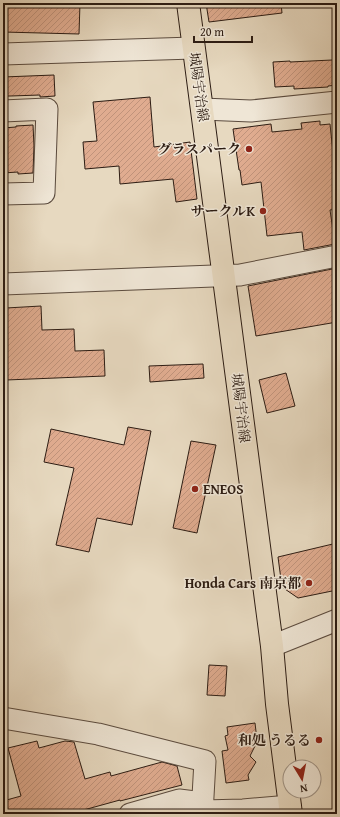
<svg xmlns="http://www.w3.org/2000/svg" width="340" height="817" viewBox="0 0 340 817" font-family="'Gentium Book Plus','Noto Serif JP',serif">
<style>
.building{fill:url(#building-hatch);stroke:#2c1c13}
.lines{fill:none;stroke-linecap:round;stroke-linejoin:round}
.minor-casing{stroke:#5b4b3e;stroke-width:23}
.major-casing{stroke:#2c1c13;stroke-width:24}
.minor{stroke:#efe6d6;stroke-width:21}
.major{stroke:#e7d9c0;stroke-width:22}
.poi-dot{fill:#8f2418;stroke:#efe6d6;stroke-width:1.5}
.labels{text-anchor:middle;stroke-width:3;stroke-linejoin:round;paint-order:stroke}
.street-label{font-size:14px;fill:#2c1c13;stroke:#efe6d6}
.poi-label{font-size:14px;font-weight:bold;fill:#2c1c13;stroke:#efe6d6;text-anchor:end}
</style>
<defs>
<pattern id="building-hatch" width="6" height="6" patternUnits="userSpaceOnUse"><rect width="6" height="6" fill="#e0ac90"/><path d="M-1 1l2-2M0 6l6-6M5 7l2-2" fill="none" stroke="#c0937b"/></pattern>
</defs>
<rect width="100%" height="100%" fill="#e7d9c0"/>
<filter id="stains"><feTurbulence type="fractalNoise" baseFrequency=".005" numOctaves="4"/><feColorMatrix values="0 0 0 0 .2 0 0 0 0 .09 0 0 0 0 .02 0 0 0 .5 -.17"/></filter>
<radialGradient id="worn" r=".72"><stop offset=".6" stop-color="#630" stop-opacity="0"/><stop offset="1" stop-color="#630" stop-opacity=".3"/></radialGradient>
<g class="building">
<path d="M3,3H80L79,34L3,32Z"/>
<path d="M206,3H281L282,13L209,22Z"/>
<path d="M332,60H337V85L328,86V87L294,89V86L275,87L273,62L290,61V62Z"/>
<path d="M54,75L55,96L40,97V95L10,96H3V77Z"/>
<path d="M150,97L154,147L190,142L197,199L176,202L173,179L120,184L119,166L85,169L83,142L97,141L93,102Z"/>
<path d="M320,121V125L330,124L333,153L335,152L336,155H337V209L330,210L335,244L304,250L302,232L267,236L261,182L242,185L240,170H239L233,129L271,124L272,132L302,129L301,123Z"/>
<path d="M33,125L34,146L33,173L18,174V172L3,173V128L16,127V126Z"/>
<path d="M337,268V322L256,336L248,286Z"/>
<path d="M41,306L42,330L74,329L75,351L104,350L105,376L6,380V308Z"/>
<path d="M203,364L204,378L150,382L149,366Z"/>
<path d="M286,373L295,406L267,413L259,380Z"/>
<path d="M128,427L151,431L132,525L97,518L89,552L56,545L74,468L44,462L51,429L124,445Z"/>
<path d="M191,441L216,445L197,533L173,528Z"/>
<path d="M337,543V590L298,598L282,587L278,557Z"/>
<path d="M209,665L227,666L225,696L207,695Z"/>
<path d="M255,723L257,740L255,746L250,756L256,762L248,775L249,780L226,783L222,751L228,750L225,736L228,735L227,727Z"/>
<path d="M37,741L39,748L65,741L74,742L85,779L110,772L111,776L162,762L177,766L182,785L120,801V800L69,814H3V801L21,796L8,748Z"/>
</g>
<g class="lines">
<g class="minor-casing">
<g id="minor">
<path d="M3,54L193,48"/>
<path d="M202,109L251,111L337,102"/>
<path d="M3,111L47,109L44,193L3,194"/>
<path d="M3,284L240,275L337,256"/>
<path d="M272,646L337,620"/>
<path d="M3,718L98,734L205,761L202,814"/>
<path d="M203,811L243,810L290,806"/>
<path d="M130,814L179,800L203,803"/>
</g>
</g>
<g class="major-casing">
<path id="major" d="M188,3L272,646L277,704L291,814"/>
</g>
<use href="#minor" class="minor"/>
<use href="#major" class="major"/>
</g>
<g class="poi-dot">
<circle cx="249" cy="149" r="4"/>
<circle cx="263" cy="211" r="4"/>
<circle cx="195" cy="489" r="4"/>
<circle cx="309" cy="583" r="4"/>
<circle cx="319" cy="740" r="4"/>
</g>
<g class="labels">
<g class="street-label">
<text transform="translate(199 87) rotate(82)" y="5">城陽宇治線</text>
<text transform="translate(241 408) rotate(83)" y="5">城陽宇治線</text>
</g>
<g class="poi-label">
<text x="241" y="154">グラスパーク</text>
<text x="255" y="216">サークルK</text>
<text x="203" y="494" text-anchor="start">ENEOS</text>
<text x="301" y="588">Honda Cars 南京都</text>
<text x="311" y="745">和処 うるる</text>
</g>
</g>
<rect width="340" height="817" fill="none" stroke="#e7d9c0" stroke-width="16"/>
<rect x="4" y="4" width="332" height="809" fill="none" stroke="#2c1c13" stroke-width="2"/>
<rect x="8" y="8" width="324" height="801" fill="none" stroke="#2c1c13"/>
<g transform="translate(302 779) rotate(170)"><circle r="19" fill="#efe6d6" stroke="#a19588"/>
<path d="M0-3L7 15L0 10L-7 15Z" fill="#8f2418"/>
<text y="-6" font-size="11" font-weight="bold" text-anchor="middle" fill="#2c1c13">N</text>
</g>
<path d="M194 36v6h58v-6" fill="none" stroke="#2c1c13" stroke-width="2"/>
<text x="200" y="36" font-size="12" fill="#2c1c13" stroke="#efe6d6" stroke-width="3" paint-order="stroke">20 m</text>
<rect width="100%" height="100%" filter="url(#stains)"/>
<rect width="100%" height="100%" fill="url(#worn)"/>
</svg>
